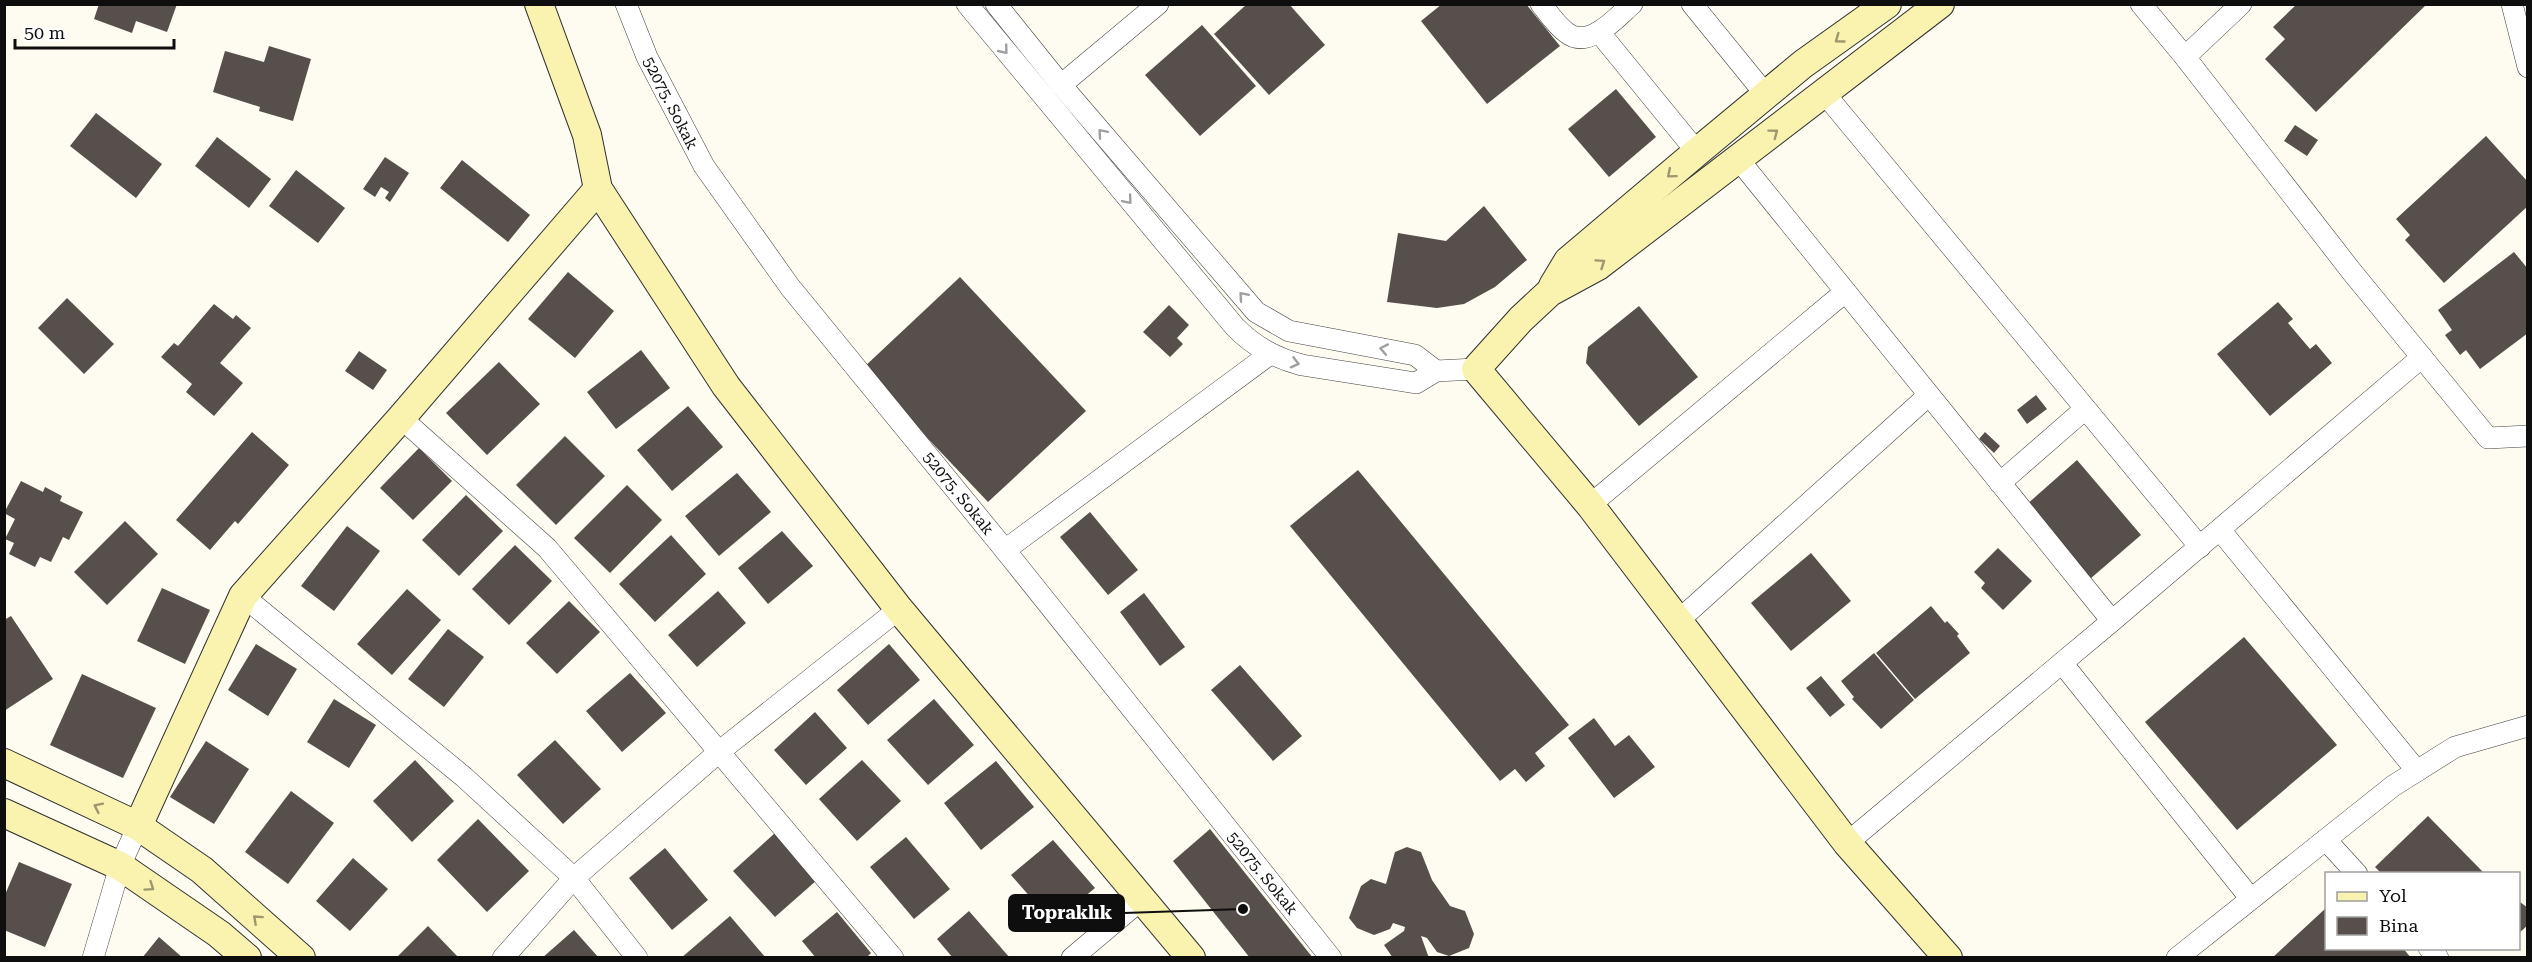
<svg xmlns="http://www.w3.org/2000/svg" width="2532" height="962" viewBox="0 0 2532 962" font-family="'Roboto Serif',serif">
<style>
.building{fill:#564f4b}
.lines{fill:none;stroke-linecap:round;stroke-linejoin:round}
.street-casing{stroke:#414141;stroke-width:22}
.secondary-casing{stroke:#303030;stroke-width:30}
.street{stroke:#fff;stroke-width:21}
.secondary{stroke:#faf3af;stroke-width:28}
.oneway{stroke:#9c976f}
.oneway2{stroke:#9f9f9f}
.labels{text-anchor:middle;stroke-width:6;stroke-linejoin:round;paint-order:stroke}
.street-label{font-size:16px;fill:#0e0e0e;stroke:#fff}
.leader{fill:none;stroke:#0e0e0e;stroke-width:2}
.callout-dot{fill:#0e0e0e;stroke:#fff;stroke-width:2}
.callout{fill:#0e0e0e;stroke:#0e0e0e;stroke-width:2}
.callout-label{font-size:18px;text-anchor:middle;font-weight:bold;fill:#fff}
</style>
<rect width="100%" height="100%" fill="#fefcf0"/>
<g class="building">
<path d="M99,4H177L167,32L136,21L132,33L94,19Z"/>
<path d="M1247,4H1289L1325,45L1269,95L1214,34Z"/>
<path d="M1442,4H1526L1560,46L1487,104L1421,21Z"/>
<path d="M2297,4H2427L2316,112L2265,59L2285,39L2273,27Z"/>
<path d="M1202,25L1256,86L1200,136L1145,75Z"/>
<path d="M269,46L311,59L293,121L259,111L260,107L213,92L225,51L264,62Z"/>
<path d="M1616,89L1656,137L1609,177L1568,129Z"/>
<path d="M96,113L162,164L136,198L70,146Z"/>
<path d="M2295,125L2318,140L2307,156L2284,141Z"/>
<path d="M2486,136L2528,182V206L2444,283L2405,240L2410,235L2396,219Z"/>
<path d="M217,137L271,179L249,208L195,166Z"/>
<path d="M385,157L409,173L390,202L385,198L389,192L381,187L375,197L363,189Z"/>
<path d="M462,160L530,215L508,242L440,188Z"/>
<path d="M296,170L345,208L318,243L269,206Z"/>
<path d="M1484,206L1527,260L1495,287L1464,304L1437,308L1387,302L1398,233L1446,241Z"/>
<path d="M2514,252L2528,269V333L2480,369L2466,350L2460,355L2445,335L2452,330L2438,310Z"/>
<path d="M568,272L614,311L575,358L528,319Z"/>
<path d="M960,277L1086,411L988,502L862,369Z"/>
<path d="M67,298L114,344L84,374L38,328Z"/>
<path d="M2278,302L2293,319L2288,323L2310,349L2316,344L2332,363L2270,416L2217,354Z"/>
<path d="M214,304L233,319L236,315L251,328L220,363L243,383L214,416L186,392L192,384L161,357L174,343L178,346Z"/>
<path d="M1169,305L1189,325L1177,338L1183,344L1170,357L1143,332Z"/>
<path d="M1639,306L1698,377L1639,426L1586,363L1588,347Z"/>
<path d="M641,350L670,388L616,429L587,392Z"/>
<path d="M359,351L387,370L373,390L345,371Z"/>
<path d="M499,362L540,404L487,455L446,413Z"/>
<path d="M2036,395L2047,409L2027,424L2017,410Z"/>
<path d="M688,406L723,447L672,491L637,450Z"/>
<path d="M252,432L289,465L238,524L235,521L210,550L176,520Z"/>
<path d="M1985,432L2000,446L1994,453L1979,439Z"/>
<path d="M565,436L605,476L556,525L516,485Z"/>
<path d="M419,448L452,481L413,520L380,488Z"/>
<path d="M2077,460L2141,535L2090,579L2026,505Z"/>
<path d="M1358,470L1569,725L1535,753L1545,766L1526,782L1515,769L1500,781L1290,526Z"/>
<path d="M737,473L771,512L719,556L685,516Z"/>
<path d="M21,481L43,492L45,487L62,496L60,501L83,512L69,540L63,537L51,562L40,557L35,567L9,554L14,543L5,539L15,519L4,513Z"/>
<path d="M627,485L662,520L610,573L574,538Z"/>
<path d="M466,495L503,531L459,576L422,540Z"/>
<path d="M1090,512L1138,570L1108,595L1060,537Z"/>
<path d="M125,521L158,554L107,605L74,572Z"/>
<path d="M347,526L380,551L334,611L301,586Z"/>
<path d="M782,531L813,566L768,604L738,568Z"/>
<path d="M671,535L706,574L655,622L619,584Z"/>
<path d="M515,545L552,581L509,625L472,589Z"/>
<path d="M1998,548L2032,581L2003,610L1981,588L1985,583L1974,572Z"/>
<path d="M1811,553L1851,601L1791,651L1751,603Z"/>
<path d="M162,588L210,610L185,664L137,641Z"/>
<path d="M407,589L441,620L392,675L357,644Z"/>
<path d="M718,591L746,623L697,667L668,635Z"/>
<path d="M1144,593L1185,647L1160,666L1120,612Z"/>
<path d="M569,601L600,632L557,674L526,643Z"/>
<path d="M1931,606L1945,623L1947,621L1959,634L1957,636L1970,653L1915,699L1876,653Z"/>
<path d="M11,616L53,679L4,711V620Z"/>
<path d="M448,629L484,657L444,707L408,679Z"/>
<path d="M2244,637L2337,745L2237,830L2145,722Z"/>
<path d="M256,644L297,669L268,716L228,690Z"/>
<path d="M889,644L920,680L868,725L837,690Z"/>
<path d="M1874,653L1914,700L1881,729L1852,699L1854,697L1841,681Z"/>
<path d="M1240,665L1302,736L1273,761L1211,690Z"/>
<path d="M630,673L666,713L622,752L586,711Z"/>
<path d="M82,674L156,708L123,778L50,745Z"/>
<path d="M1821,676L1845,705L1830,717L1806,688Z"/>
<path d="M334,699L376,725L349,768L307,742Z"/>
<path d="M934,699L974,745L928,785L887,740Z"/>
<path d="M815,712L847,748L806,785L774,750Z"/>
<path d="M1594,718L1615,746L1629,735L1655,767L1614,798L1568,738Z"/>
<path d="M555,740L601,789L563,824L517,775Z"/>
<path d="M206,741L249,769L214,824L170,797Z"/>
<path d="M415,760L454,801L412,842L373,801Z"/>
<path d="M862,760L901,801L857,841L819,799Z"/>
<path d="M996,761L1034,807L981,850L944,803Z"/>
<path d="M291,791L334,823L288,884L245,852Z"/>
<path d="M2428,816L2480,869L2485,874H2382L2375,867Z"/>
<path d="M478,819L529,871L487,912L437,860Z"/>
<path d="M1210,829L1313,958H1250L1173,861Z"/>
<path d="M775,833L817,880L775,917L733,871Z"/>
<path d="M906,837L950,889L914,919L870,867Z"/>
<path d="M1053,840L1095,888L1053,923L1011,875Z"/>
<path d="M1407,847L1421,852L1432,880L1450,906L1465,911L1474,934L1469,948L1449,956L1437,952L1427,938L1421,936L1429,958H1393L1384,945L1404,931L1405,927L1393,923L1390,929L1374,935L1357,928L1349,918L1361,886L1371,879L1386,884L1395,852Z"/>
<path d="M665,848L708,900L672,930L629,878Z"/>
<path d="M353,858L388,889L350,931L316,901Z"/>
<path d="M19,862L72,884L45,947L4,930V897Z"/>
<path d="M2520,902L2528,908V925L2518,934Z"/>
<path d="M2326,908V948H2403L2411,958H2272Z"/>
<path d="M969,911L1010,958H953L937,939Z"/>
<path d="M837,912L871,953L866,958H816L802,941Z"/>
<path d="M730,916L766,958H681Z"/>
<path d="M428,926L459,958H396Z"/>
<path d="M574,930L599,958H542Z"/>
<path d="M159,937L183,958H142Z"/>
</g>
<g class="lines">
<g class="street-casing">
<g id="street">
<path d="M626,4L647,57L704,166L790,287L1005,550L1331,958"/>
<path d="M967,4L1235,327C1255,347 1275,358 1302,365L1416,383L1436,371L1476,369"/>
<path d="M996,4L1061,85L1256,312L1289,331L1415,355L1436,371"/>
<path d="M1541,4C1549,14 1557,26 1567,33C1589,50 1617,17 1632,4"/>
<path d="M1692,4L1766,95"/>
<path d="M2141,4L2185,57L2352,272L2488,438L2528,436"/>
<path d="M2512,4L2528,67"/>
<path d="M1599,32L1697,152"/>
<path d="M2185,57L2241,4"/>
<path d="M1061,85L1158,4"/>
<path d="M1825,94L2200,547"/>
<path d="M1739,160L2112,621"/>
<path d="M401,418L547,548L893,958"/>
<path d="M2000,483L2085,409"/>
<path d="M1590,505L1845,292"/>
<path d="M2220,530L2417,771"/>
<path d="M1005,550L1270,354"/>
<path d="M243,596L464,777L574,878L637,958"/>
<path d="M1678,621L1929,395"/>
<path d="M2062,663L2251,899"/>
<path d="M2326,840L2357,874"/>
<path d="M1847,843L2112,621L2422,357"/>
<path d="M2429,948L2438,958"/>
<path d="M93,958L120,866L138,826"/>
<path d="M503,958L574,878L720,751L899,609"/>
<path d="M1072,958L1142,899"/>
<path d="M2177,958L2393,786L2455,747L2528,726"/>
</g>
</g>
<g class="secondary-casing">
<g id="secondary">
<path d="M539,4L587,135L598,189L726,386L899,609L1191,958"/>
<path d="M1940,4L1598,266L1550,292L1521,319L1476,369L1590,505L1847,843L1948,958"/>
<path d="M1553,286L1568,261L1697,152L1803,64L1887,4"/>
<path d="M4,763L138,826L202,870L301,958"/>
<path d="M4,813L120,866L219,934L247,958"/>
<path d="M138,826L243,596L401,418L598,189"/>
</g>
</g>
<use href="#street" class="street"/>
<use href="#secondary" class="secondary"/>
</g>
<defs><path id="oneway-chevron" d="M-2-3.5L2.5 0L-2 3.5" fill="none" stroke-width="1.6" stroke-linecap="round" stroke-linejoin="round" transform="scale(1.5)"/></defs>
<g class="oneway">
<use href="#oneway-chevron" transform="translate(1839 39) rotate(144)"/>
<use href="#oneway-chevron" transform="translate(1774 133) rotate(-37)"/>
<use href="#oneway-chevron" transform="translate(1671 174) rotate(140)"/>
<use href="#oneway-chevron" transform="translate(1601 263) rotate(-34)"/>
<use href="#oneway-chevron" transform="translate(98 807) rotate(-154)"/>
<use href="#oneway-chevron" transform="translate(150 887) rotate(35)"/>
<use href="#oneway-chevron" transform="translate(257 919) rotate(-138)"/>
</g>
<g class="oneway2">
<use href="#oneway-chevron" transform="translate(1004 50) rotate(51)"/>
<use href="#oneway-chevron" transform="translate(1102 133) rotate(-131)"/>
<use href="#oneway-chevron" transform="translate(1128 200) rotate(50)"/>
<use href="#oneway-chevron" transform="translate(1243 296) rotate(-131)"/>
<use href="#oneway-chevron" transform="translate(1384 349) rotate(-169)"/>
<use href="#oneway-chevron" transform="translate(1295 363) rotate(14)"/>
</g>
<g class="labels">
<g class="street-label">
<text transform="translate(671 103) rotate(63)" y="6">52075. Sokak</text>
<text transform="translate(959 493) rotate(51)" y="6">52075. Sokak</text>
<text transform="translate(1263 873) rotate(51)" y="6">52075. Sokak</text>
</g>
</g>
<path class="leader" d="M1243 909L1124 913"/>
<circle class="callout-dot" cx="1243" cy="909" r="6"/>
<rect class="callout" x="1009" y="895" width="115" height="36" rx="6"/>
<g class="callout-label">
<text x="1067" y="919">Topraklık</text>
</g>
<rect width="2532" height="962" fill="none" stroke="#0e0e0e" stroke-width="12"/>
<rect x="2325" y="872" width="195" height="78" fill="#ffffff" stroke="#9f9f9f" stroke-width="1.5"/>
<rect x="2337" y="892" width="30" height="9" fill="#faf3af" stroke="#9f9f9f" stroke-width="1.5"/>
<text x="2379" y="902" font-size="18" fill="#0e0e0e">Yol</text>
<rect x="2337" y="917" width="30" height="18" fill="#564f4b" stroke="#9f9f9f" stroke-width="1.5"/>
<text x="2379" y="932" font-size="18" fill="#0e0e0e">Bina</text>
<path d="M15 39v9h159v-9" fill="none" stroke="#0e0e0e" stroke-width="3"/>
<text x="24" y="39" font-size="18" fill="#0e0e0e" stroke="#ffffff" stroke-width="4.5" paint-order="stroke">50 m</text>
</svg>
